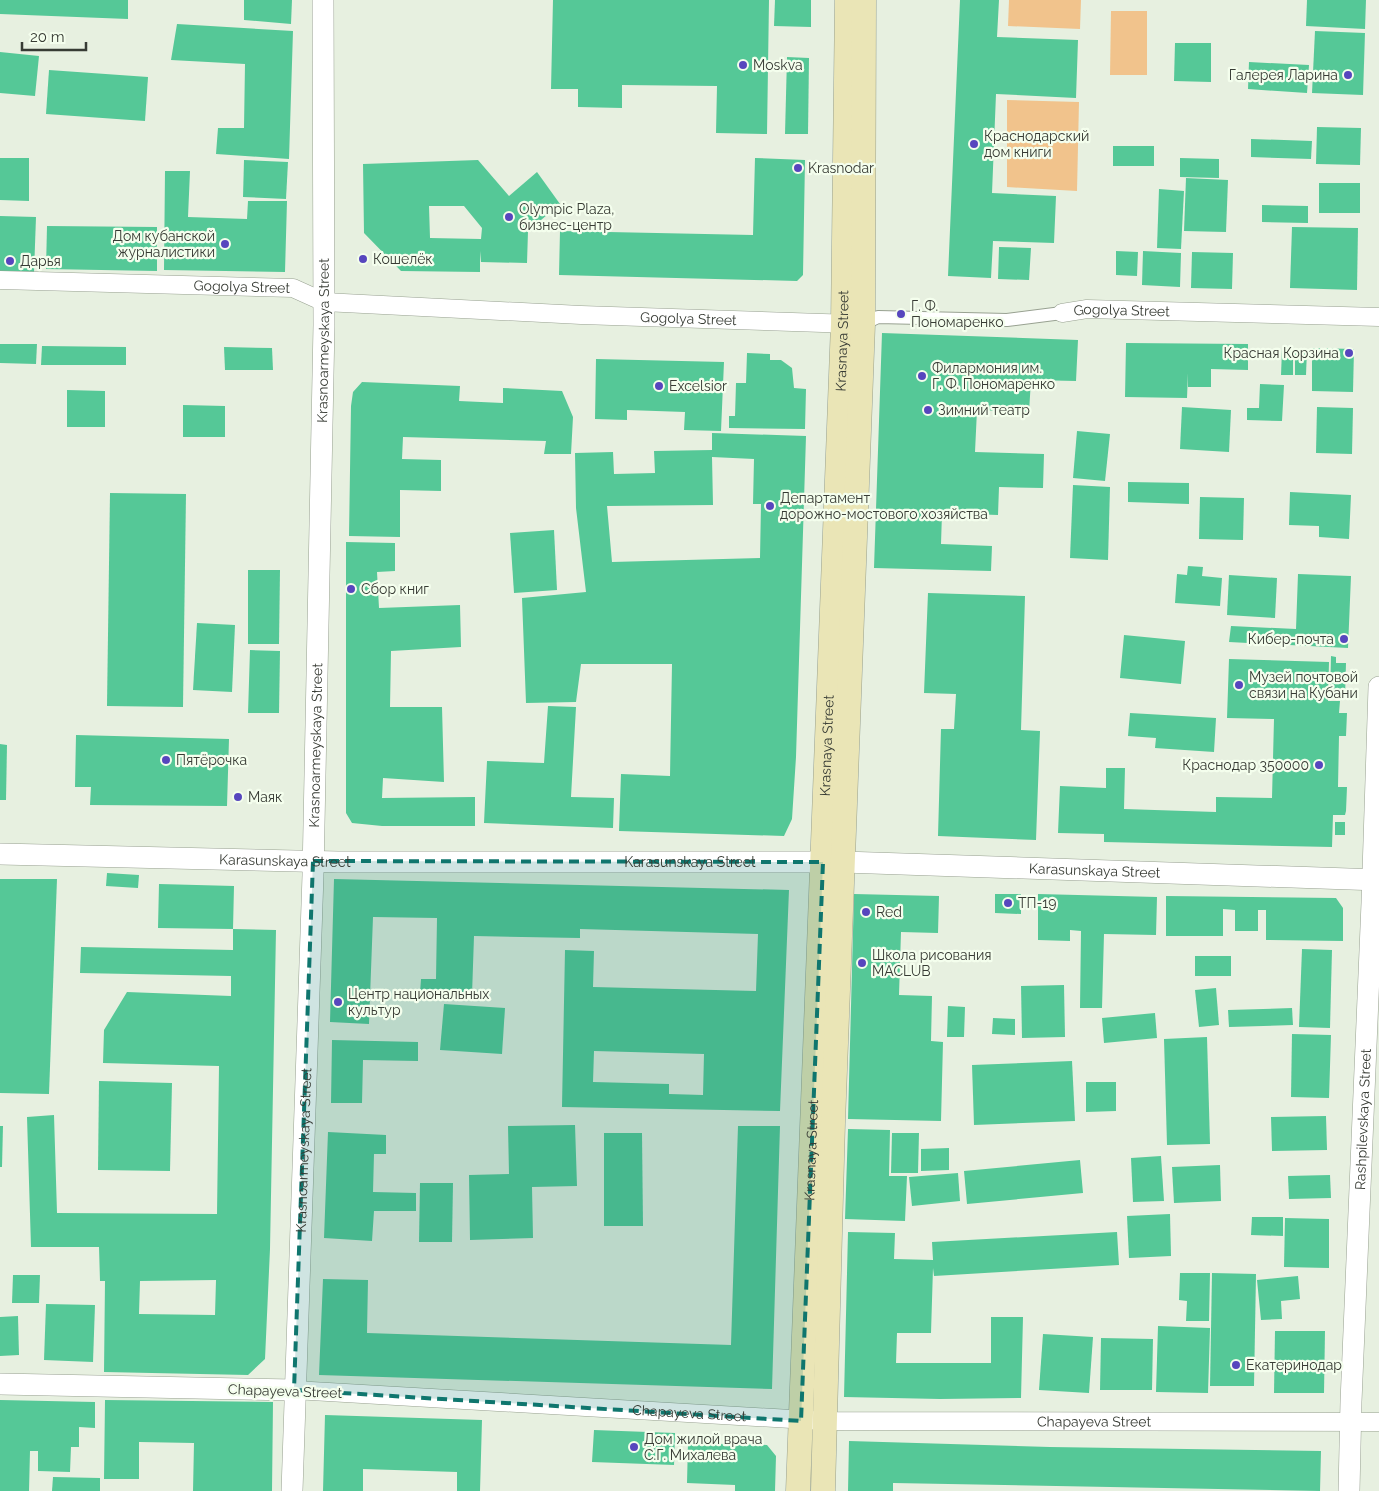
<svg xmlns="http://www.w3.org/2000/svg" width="1379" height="1491" viewBox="0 0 1379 1491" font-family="Raleway,sans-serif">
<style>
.green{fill:#f1c38c}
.building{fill:#55c897;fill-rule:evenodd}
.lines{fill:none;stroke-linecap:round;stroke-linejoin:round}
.pedestrian-casing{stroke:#98a191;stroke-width:14}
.minor-casing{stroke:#98a191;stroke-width:19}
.tertiary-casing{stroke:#98a191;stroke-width:22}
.secondary-casing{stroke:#98a191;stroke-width:25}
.pedestrian{stroke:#fff;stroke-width:12}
.minor{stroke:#fff;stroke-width:18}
.tertiary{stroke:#fff;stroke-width:21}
.secondary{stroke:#eae5b6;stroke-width:24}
.marked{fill:#0f766e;fill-opacity:0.2;stroke:#0f766e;stroke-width:4;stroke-dasharray:10 6;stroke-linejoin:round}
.poi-dot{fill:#5746be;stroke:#f4feed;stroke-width:2}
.labels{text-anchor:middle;stroke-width:4.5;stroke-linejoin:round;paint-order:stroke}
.poi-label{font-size:14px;fill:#373b34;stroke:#f4feed;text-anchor:start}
.street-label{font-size:14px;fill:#373b34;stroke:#f4feed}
</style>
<rect width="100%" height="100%" fill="#e7f0e0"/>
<g class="green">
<path d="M1009,0H1081L1080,29L1008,26Z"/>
<path d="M1111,11H1147V75H1110Z"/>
<path d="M1007,100L1079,102L1077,191L1007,187Z"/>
</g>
<g class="building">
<path d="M0,0H128V19L0,14Z"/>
<path d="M244,0H292L291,24L244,20Z"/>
<path d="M553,0H769L767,134L716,133L717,86L622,85V108L578,107V89H551Z"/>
<path d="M775,0H811V27L774,26Z"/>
<path d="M960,0H999L997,37L1078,40L1076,98L996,94L992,193L1056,196L1054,243L993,241L991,278L948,276Z"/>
<path d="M1307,0H1366L1365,29L1306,26Z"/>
<path d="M177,24L293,31L289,159L216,154L218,128H244L245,64L171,60Z"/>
<path d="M1315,31L1365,33L1363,95L1312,93Z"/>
<path d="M1175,43H1211V82L1174,81Z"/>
<path d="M0,52L39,56L35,96L0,93Z"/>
<path d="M787,57L809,58L808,134H785Z"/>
<path d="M1249,62L1309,65L1307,93L1248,89Z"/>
<path d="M49,70L148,77L145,121L46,114Z"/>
<path d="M1317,127L1361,128L1360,165L1316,164Z"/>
<path d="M1251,139L1312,141L1311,159L1251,157Z"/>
<rect x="1113" y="146" width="41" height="20"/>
<path d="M0,158H29V201L0,200Z"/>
<path d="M755,158L805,160L803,275L797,281L559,275L560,231L753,235Z"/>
<path d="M1180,158L1219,159V178L1180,177Z"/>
<path d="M244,160L288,162L286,199L243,197Z"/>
<path d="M478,160L509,196L537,172L560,204L528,231L527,263L481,262L480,251V272L401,271L364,233L363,164ZM429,206H464L482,228L481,239L430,238Z"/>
<path d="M165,171H190L188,217L247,219L248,201H287L285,272L164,270Z"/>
<path d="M1186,178L1228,180L1226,232L1184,231Z"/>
<rect x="1319" y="183" width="41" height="30"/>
<path d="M1159,189L1184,191L1181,249L1157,248Z"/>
<path d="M1262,205L1308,206V223L1262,222Z"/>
<path d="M0,216L36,217L34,273L0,272Z"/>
<path d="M47,226L157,227V271L46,269Z"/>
<path d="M1292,227L1358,228L1357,290L1290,288Z"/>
<path d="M999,247L1031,248L1029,280L998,279Z"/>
<path d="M1116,251L1138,252L1137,276L1116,275Z"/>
<path d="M1143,251L1181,253L1180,287L1142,285Z"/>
<path d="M1192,252L1233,253L1232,289L1191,288Z"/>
<path d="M882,333L1078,340L1076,381L1031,380L1029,412L977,410L975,452L1044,454L1043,488L999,487L998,515L942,513L941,544L992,546L991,571L874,568Z"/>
<path d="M1126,343L1248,344V370L1211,369V387H1188V373L1187,398L1125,397Z"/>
<path d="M0,344H37L36,364L0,363Z"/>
<path d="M42,346L126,347V365H41Z"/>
<path d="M224,347L272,348L273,370H225Z"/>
<path d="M1312,348L1354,349L1353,392L1312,391Z"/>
<path d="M1282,350H1293V375H1281Z"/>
<path d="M1295,350H1307L1306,375H1295Z"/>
<path d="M747,353L770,354V360H781L792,368L794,388L806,389L805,429L729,428V416H735L736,383H746Z"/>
<path d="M596,359L724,362L721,431L684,430L685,412L627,410V420L595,419Z"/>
<path d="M362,382L460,386L459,401L503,403V388L562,391L573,417L571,454H544L546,441L403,437L402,459L441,460V491L400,490V537L349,536L351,406L353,392Z"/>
<path d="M1260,384L1284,385L1282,421L1247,420V408H1259Z"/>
<path d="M67,390L105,391V427H67Z"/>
<path d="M183,405L225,406V437H183Z"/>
<path d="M1182,407L1231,410L1229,452L1180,449Z"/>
<path d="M1317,407L1353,408L1352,454L1316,453Z"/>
<path d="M1077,431L1110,434L1105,481L1073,478Z"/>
<path d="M712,433L806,436L796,757L792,819L784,836L619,831L621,774L670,776L672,664H581L576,702L526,703L522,598L586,592L576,508L575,453L613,452L614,474L655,473L654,451L712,450ZM712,457L754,459L753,504H761L760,558L612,562L607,506L713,505Z"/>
<path d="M1128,482L1189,483V504L1128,502Z"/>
<path d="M1073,485L1110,487L1108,560L1070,558Z"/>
<path d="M1290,492L1351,495L1349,539L1319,537V526L1289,525Z"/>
<path d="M110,493L186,494L183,707L107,706Z"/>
<path d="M1200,497L1244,498L1243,540L1199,539Z"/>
<path d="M554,530L557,590L514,593L510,533Z"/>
<path d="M346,542L395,543V571L377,572L379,608L460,605L461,647L391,651L390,707H442L444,782L383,778L382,798L475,797V826H382L352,823L346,813Z"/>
<path d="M1188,566L1203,567L1202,576L1222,578L1220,606L1175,603L1177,574L1187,575Z"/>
<path d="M248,570H280L279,644H248Z"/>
<path d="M1298,574L1351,576L1348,648L1229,642L1231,626L1296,629Z"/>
<path d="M1229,575L1277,578L1275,618L1227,615Z"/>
<path d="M928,593L1025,596L1021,730L1040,731L1036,840L938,836L941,729H954L956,694L924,693Z"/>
<path d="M197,623L235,625L232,692L193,690Z"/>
<path d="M1124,635L1185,641L1181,684L1120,678Z"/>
<path d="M250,650L280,651L279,713H248Z"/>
<path d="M1331,656L1336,657V663H1346L1345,698H1330Z"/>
<path d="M1229,659L1329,662L1328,701H1340L1339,713H1347L1346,736H1339L1338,787H1347L1346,811L1345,815H1333L1332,847L1104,842V834L1058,833L1060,786L1106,788V768H1125L1124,809L1216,812V797L1272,798L1274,719L1227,718Z"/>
<path d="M548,706L576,707L571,797L614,798L613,828L484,823L487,761L544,763Z"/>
<path d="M1130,713L1216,718L1214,752L1155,748L1156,738L1128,736Z"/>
<path d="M76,735L229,739L227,806L90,805L91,787H75Z"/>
<path d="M0,744L7,745L6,800H0Z"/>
<rect x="1335" y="822" width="10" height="13"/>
<path d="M107,873L139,875L138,888L106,886Z"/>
<path d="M0,879H57L49,1094L0,1093Z"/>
<path d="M334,879L789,890L780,1111L562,1107L565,950L594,951L593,987L756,991L758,934L580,929V938L474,936L472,995L420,993L421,979H436L437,918L373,917L369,1024L330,1022ZM594,1051L704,1054L703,1095L669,1094V1084L593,1082Z"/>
<path d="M159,884L234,886L233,929L276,930L270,1249L265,1359L248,1375L104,1372L105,1281H100L99,1247H31L27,1117L54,1115L57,1213L217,1214L219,1066L103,1063L104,1030L127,992L231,996V976L80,973L81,947L233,950V929L158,928ZM216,1280L215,1315L139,1314L140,1281Z"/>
<path d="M854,894L939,896L938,933L901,932L899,995L932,996L931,1041L943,1042L941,1121L848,1119Z"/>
<path d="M995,894H1021V914L995,913Z"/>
<path d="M1038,894L1157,897L1156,935L1104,934L1102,1008H1080L1081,931L1070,930V941L1038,940Z"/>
<path d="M1166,896L1336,898L1343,908V941L1266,940V910H1258V931H1235V910L1223,909V936H1166Z"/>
<path d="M1302,949L1332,950L1330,1028L1299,1027Z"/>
<rect x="1195" y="956" width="36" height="20"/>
<path d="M1064,985L1065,1037L1022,1038L1021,986Z"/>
<path d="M1216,988L1219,1025L1199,1027L1195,990Z"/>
<path d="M444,1004L505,1008L502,1054L440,1050Z"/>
<path d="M948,1006L965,1007L964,1037H947Z"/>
<path d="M1292,1008L1293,1025L1229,1027L1228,1010Z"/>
<path d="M1155,1013L1157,1038L1104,1043L1102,1018Z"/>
<path d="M993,1018L1015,1019V1035L992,1034Z"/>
<path d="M1292,1034L1331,1035L1329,1098L1291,1097Z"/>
<path d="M1207,1037L1210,1144L1167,1145L1164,1039Z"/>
<path d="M332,1040L418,1042V1061L363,1060L362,1103H331Z"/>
<path d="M1072,1061L1075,1121L974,1125L972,1065Z"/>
<path d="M99,1081L172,1083L170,1171L98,1170Z"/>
<path d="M1086,1082H1116V1111L1086,1112Z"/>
<path d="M1326,1116L1327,1150L1272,1151L1271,1117Z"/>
<path d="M575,1125L577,1186L532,1187L533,1238L470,1240L469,1175L509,1174L508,1126Z"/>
<path d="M0,1126H3L2,1167H0Z"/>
<path d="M738,1126H780L772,1389L319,1375L323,1279L368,1280L367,1333L731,1345Z"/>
<path d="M848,1129L890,1130L889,1176H907L905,1221L845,1219Z"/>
<path d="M328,1132L386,1135V1154H374L373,1192L416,1193V1211H374L372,1241L324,1238Z"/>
<path d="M604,1133H642L643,1226H604Z"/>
<path d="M892,1133H919L918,1173H891Z"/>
<path d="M949,1148V1170L921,1171V1149Z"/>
<path d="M1161,1156L1164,1201L1133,1202L1131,1158Z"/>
<path d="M1080,1160L1083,1193L967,1204L964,1171Z"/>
<path d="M1220,1165L1221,1201L1174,1203L1172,1167Z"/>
<path d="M958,1173L960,1201L912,1206L909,1177Z"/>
<path d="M1330,1175L1331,1198L1289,1199L1288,1176Z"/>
<path d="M420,1183H453L452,1242H419Z"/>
<path d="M1170,1214L1171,1256L1129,1258L1127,1216Z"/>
<path d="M1252,1217H1283V1236L1251,1235Z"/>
<path d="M1285,1218L1329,1219V1268L1284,1267Z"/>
<path d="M848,1232L895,1233L894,1259L933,1260L932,1242L1117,1232L1119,1265L934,1276L933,1268L931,1333H897L896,1363H991V1317H1023L1021,1398L940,1399L844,1397Z"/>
<path d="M1180,1273H1210L1209,1321H1186L1187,1301L1179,1300Z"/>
<path d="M1212,1273L1256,1274L1254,1386H1210Z"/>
<path d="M13,1275H40L39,1303H12Z"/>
<path d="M1298,1276L1300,1299L1281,1301L1282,1319L1261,1320L1257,1280Z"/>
<path d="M46,1304L95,1305L93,1362L44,1360Z"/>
<path d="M18,1316L19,1355L0,1356V1317Z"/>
<path d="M1158,1326L1210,1328L1208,1393L1156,1392Z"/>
<path d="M1275,1331H1325L1324,1393H1274Z"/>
<path d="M1043,1334L1093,1337L1089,1393L1039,1390Z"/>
<path d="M1101,1338L1153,1339L1152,1390H1100Z"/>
<path d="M0,1400L95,1402V1428L79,1427V1447H71L70,1472L38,1471V1451H30L29,1491H0Z"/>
<path d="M105,1400L273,1402L272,1491H193L194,1443L139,1442V1479H104Z"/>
<path d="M325,1415L482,1420L480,1491H457V1472L363,1469V1491H323Z"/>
<path d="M594,1430L675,1433L674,1465L592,1462Z"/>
<path d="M849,1441L1050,1447L1321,1451L1320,1491L893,1483V1491H848Z"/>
<path d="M688,1443L767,1445L776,1456L775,1491H735V1485L687,1483Z"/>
<path d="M53,1477L100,1478V1491H52Z"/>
</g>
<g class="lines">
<g class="pedestrian-casing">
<path id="pedestrian" d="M863,324L878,317L1007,320L1062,313"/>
</g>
<g class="minor-casing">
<g id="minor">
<path id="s1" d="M0,280L293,288L324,302L581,315L853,324"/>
<path id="s2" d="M1062,313L1087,309L1379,317"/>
<path id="s3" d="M294,1390L825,1421L1379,1422"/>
</g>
</g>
<g class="tertiary-casing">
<g id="tertiary">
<path id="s4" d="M0,854L338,862H843L1379,880"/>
<path d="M0,1384L294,1390"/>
<path id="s5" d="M292,1491L313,875L324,325L323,0"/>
<path id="s6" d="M1349,1491L1351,1402L1372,903L1379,687"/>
</g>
</g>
<g class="secondary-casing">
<g id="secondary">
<path id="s7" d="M798,1491L843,324L847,0"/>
<path d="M823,1491L833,1123L863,324L864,0"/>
</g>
</g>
<use href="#pedestrian" class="pedestrian"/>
<use href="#minor" class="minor"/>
<use href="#tertiary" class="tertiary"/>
<use href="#secondary" class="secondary"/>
</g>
<path class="marked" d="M313,861L823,862L801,1421L294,1390Z"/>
<g class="poi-dot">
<circle cx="743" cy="65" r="5"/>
<circle cx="1348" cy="75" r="5"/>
<circle cx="974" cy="144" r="5"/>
<circle cx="798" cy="168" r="5"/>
<circle cx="509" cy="217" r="5"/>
<circle cx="225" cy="244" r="5"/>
<circle cx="363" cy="259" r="5"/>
<circle cx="10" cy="261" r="5"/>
<circle cx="901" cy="314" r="5"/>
<circle cx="1349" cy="353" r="5"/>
<circle cx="922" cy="376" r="5"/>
<circle cx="659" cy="386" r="5"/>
<circle cx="928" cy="410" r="5"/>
<circle cx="770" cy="506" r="5"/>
<circle cx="351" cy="589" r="5"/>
<circle cx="1344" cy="639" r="5"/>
<circle cx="1239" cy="685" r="5"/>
<circle cx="166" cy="760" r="5"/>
<circle cx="1319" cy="765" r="5"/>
<circle cx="238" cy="797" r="5"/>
<circle cx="1008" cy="903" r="5"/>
<circle cx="866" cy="912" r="5"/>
<circle cx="862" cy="963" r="5"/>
<circle cx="338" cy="1002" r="5"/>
<circle cx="1236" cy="1365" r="5"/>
<circle cx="634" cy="1447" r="5"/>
</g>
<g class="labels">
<g class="poi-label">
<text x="753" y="70">Moskva</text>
<text x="1338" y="80" text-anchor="end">Галерея Ларина</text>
<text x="984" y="141">Краснодарский<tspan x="984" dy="16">дом книги</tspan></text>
<text x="808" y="173">Krasnodar</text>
<text x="519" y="214">Olympic Plaza,<tspan x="519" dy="16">бизнес-центр</tspan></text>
<text x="215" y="241" text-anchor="end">Дом кубанской<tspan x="215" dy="16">журналистики</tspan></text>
<text x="373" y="264">Кошелёк</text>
<text x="20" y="266">Дарья</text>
<text x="911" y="311">Г. Ф.<tspan x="911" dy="16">Пономаренко</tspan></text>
<text x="1339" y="358" text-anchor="end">Красная Корзина</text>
<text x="932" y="373">Филармония им.<tspan x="932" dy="16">Г. Ф. Пономаренко</tspan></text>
<text x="669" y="391">Excelsior</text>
<text x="938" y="415">Зимний театр</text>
<text x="780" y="503">Департамент<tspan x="780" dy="16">дорожно-мостового хозяйства</tspan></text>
<text x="361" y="594">Сбор книг</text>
<text x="1334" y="644" text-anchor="end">Кибер-почта</text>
<text x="1249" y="682">Музей почтовой<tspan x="1249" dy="16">связи на Кубани</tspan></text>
<text x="176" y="765">Пятёрочка</text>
<text x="1309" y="770" text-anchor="end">Краснодар 350000</text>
<text x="248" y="802">Маяк</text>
<text x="1018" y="908">ТП-19</text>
<text x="876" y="917">Red</text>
<text x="872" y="960">Школа рисования<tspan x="872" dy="16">MACLUB</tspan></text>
<text x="348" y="999">Центр национальных<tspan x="348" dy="16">культур</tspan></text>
<text x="1246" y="1370">Екатеринодар</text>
<text x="644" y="1444">Дом жилой врача<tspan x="644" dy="16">С.Г. Михалева</tspan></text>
</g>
<g class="street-label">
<text dy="5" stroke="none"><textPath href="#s1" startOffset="242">Gogolya Street</textPath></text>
<text dy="5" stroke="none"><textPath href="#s2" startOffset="60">Gogolya Street</textPath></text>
<text dy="5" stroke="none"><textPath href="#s1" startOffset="692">Gogolya Street</textPath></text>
<text dy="5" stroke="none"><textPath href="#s5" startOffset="1151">Krasnoarmeyskaya Street</textPath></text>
<text dy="5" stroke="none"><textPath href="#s7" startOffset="1151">Krasnaya Street</textPath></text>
<text dy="5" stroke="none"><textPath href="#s5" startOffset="746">Krasnoarmeyskaya Street</textPath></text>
<text dy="5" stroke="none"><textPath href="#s7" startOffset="746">Krasnaya Street</textPath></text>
<text dy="5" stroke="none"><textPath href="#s4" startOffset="285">Karasunskaya Street</textPath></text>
<text dy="5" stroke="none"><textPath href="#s4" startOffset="690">Karasunskaya Street</textPath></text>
<text dy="5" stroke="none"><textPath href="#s4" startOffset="1095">Karasunskaya Street</textPath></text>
<text dy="5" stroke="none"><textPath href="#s6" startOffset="372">Rashpilevskaya Street</textPath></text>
<text dy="5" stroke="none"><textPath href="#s5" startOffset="341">Krasnoarmeyskaya Street</textPath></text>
<text dy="5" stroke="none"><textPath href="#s7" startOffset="341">Krasnaya Street</textPath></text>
<text transform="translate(285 1391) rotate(2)" y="5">Chapayeva Street</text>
<text dy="5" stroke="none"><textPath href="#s3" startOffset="396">Chapayeva Street</textPath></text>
<text dy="5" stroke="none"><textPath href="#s3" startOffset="801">Chapayeva Street</textPath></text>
</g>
</g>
<path d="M22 42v8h64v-8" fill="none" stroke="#373b34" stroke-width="2.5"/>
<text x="30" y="42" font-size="15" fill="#373b34" stroke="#f4feed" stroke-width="4" paint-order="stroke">20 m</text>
</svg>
